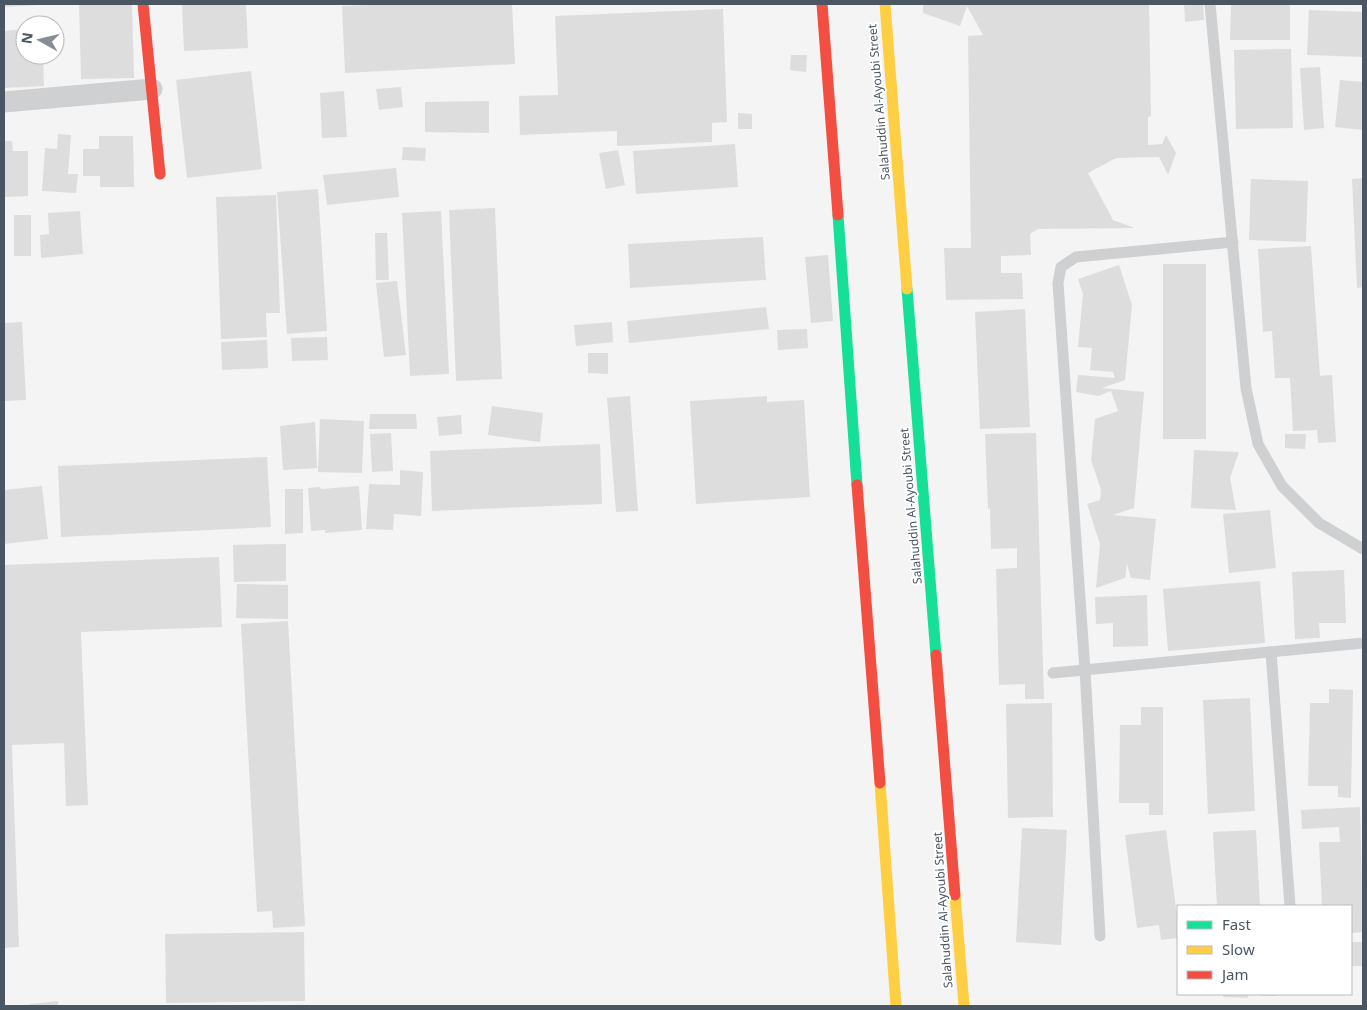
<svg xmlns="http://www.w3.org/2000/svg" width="1367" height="1010" viewBox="0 0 1367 1010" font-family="'Noto Sans',sans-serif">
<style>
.building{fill:#ddddde}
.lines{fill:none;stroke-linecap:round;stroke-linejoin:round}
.lane{stroke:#ced0d2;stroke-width:11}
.street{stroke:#ced0d2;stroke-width:21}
.fast{stroke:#16e098;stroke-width:11}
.slow{stroke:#ffcf43;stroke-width:11}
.jam{stroke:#f24e42;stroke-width:11}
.labels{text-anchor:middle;stroke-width:4;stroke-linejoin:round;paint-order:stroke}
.street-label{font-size:12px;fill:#4a5661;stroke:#fff}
</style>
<rect width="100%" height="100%" fill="#f4f4f4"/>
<g class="building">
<path d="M4,4H40V5L4,7Z"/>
<path d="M79,4H132L134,78L81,79Z"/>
<path d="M182,4H246L248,48L184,51Z"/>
<path d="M389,4H512L515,64L345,73L342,6Z"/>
<path d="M923,4H1149L1151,116L1148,117V145L1162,144L1166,135L1176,153L1168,175L1159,157L1116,158L1088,173L1113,220L1135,228L1038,229L1030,234L1031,255L1001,256V273H1022L1023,299L946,300L944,248H971L968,36L983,35L967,6L960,26L923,13Z"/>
<path d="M1184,4H1203L1204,20L1185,22Z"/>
<path d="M1231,4H1290V40H1230Z"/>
<path d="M723,9L727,122L712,123V142L617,146V131L520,135L519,96L558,95L555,16Z"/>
<path d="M1309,10L1363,12V57L1307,55Z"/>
<path d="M25,29V55H43L44,86L4,88V31Z"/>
<path d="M1291,49L1293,128L1236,129L1234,50Z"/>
<path d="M791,55H807L806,72L790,70Z"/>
<path d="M1320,67L1324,128L1304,130L1300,68Z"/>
<path d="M251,71L262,169L187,178L176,80Z"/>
<path d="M1340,80L1363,82V130L1335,127Z"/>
<path d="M401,87L403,107L379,110L376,89Z"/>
<path d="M344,91L347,137L322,138L320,93Z"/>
<path d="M489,101V133L425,132V102Z"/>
<path d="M738,113L752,114V129H738Z"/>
<path d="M58,134L71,135L68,174H78L76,193L42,191L45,148L57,149Z"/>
<path d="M99,136H133L134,187H100V176H83V149H99Z"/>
<path d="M4,141H12L13,151H28V196L4,197Z"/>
<path d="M735,144L738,187L636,194L633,151Z"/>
<path d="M403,147L426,148L425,161L402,160Z"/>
<path d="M618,150L625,185L606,189L599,153Z"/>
<path d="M396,168L399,197L327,205L323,175Z"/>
<path d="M1363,178V287L1357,288L1352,179Z"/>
<path d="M1251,179L1308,181L1306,242L1249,240Z"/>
<path d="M318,189L327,331L287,334L277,192Z"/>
<path d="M276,195L280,313H266L267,337L221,339L216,197Z"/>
<path d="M495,208L502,379L456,381L449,210Z"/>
<path d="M80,211L83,254L41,258L40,235L49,234L48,213Z"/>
<path d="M441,211L449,374L410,376L402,213Z"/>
<rect x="14" y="215" width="17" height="41"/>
<path d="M375,233H387L389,280H376Z"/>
<path d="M763,237L766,280L630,288L628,244Z"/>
<path d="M1311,246L1320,376L1332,375L1336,442L1318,443L1317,430L1293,431L1290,378H1275L1272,331L1263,332L1258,249Z"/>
<path d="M828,255L833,321L811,323L805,257Z"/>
<rect x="1163" y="264" width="43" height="175"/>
<path d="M1119,265L1132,305L1125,380L1102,388L1144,392L1134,508L1113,515L1156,519L1150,580L1131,578L1127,564L1125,578L1096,588L1100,544L1087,504L1100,500L1101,490L1091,460L1095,419L1118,411L1111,391L1098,396L1076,392L1078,375L1115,378L1113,372L1090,370L1092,348L1078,347L1083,294L1078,279Z"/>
<path d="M397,281L406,355L384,357L376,283Z"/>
<path d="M766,307L769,329L629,343L627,321Z"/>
<path d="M1025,309L1030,427L980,429L975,312Z"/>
<path d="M22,322L26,400L4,401V323Z"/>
<path d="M612,322L613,342L576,346L574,325Z"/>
<path d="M807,329L808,348L778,350L777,330Z"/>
<path d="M327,337L328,360L292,361L291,338Z"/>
<path d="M267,340L268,368L222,370L221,342Z"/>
<path d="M588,353H608V374L588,373Z"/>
<path d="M630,396L638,511L616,512L607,398Z"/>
<path d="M767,396V402L804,400L810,497L696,504L690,401Z"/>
<path d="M492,406L543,413L540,442L488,435Z"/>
<path d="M370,414H416L417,429H369Z"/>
<path d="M461,415L462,434L439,436L437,417Z"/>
<path d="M320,419L364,421L362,473L318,472Z"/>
<path d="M315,422L317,468L283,470L280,426Z"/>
<path d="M391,433L393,471L372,472L370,434Z"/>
<path d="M1036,433L1044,699H1025V684L999,685L996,569L1017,568V548L991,549L990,508L988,509L985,434Z"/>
<path d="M1285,434H1306L1305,449L1285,448Z"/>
<path d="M600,444L602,504L432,511L430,451Z"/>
<path d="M1194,450L1239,452L1230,478L1236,510L1191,508Z"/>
<path d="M267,457L271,527L61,537L58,466Z"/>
<path d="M400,470L423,472L421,516L394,514L393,530L366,529L369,484L400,485Z"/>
<path d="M42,486L48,539L4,544V490Z"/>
<path d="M359,486L362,530L325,533V530L311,531L308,488L320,487L321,489Z"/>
<path d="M285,489H303V533L285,534Z"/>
<path d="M1270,510L1276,568L1229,573L1223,514Z"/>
<path d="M286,544V581L234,582L233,545Z"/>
<path d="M219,557L222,627L81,632L88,805L66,806L64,743L12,745L19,947L4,948V565Z"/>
<path d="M1344,570L1346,623H1319L1320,638L1295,639L1292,572Z"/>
<path d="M1260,581L1265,643L1168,651L1163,589Z"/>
<path d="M237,584L288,585V619L236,618Z"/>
<path d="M1147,595L1148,646L1113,647V623L1096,624L1095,597Z"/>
<path d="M288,621L305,926L273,928L272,911L257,912L241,624Z"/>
<path d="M1329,689L1353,690L1351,798L1338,797V786H1308L1310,703H1329Z"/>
<path d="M1250,698L1255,811L1208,814L1203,700Z"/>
<path d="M1052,703L1053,817L1008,818L1006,704Z"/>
<path d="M1141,707H1163V815H1149V803H1119L1120,725H1141Z"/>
<path d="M1360,807L1363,932L1351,933V906H1322L1319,842H1340L1339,827L1302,829L1301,810Z"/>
<path d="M1022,828L1067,830L1061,945L1016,942Z"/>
<path d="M1166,830L1178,924V938L1161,940L1159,925L1137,928L1125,835Z"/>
<path d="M1256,830L1260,906H1217L1213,832Z"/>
<path d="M304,932L305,1001L166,1003L165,934Z"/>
<rect x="1351" y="942" width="12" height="24"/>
<path d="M1223,994H1248V998L1223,997Z"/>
<rect x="1260" y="994" width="17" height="2"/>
<path d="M58,1001V1006H30V1004Z"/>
</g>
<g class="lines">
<g class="lane">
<path d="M1210,4L1246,388L1258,444L1282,486L1319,523L1363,549"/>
<path d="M1271,652L1290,906"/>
<path d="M1053,673L1363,643"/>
<path d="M1100,936L1085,670L1058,283L1061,267L1076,257L1233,242"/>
</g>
<path class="street" d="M4,102L152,89"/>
<g class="fast">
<path d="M838,215L857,485"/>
<path d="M907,289L936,655"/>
</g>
<g class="slow">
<path d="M885,4L907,289"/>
<path d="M880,783L896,1006"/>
<path d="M955,895L964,1006"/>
</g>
<g class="jam">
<path d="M143,4L160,174"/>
<path d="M822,4L838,215"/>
<path d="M857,485L880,783"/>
<path d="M936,655L955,895"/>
</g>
</g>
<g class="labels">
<g class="street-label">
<text transform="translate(879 102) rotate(-95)" y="4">Salahuddin Al-Ayoubi Street</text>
<text transform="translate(911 506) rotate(-95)" y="4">Salahuddin Al-Ayoubi Street</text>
<text transform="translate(943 910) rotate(-94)" y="4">Salahuddin Al-Ayoubi Street</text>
</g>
</g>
<rect width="1367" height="1010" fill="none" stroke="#4a5661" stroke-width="10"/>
<rect x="1177" y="905" width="175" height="90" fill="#ffffff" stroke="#b7bbc0"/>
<rect x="1187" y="921" width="25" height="8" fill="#16e098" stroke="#b7bbc0"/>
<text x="1222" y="930" font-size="15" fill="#4a5661">Fast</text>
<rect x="1187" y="946" width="25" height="8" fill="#ffcf43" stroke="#b7bbc0"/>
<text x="1222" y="955" font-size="15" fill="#4a5661">Slow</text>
<rect x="1187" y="971" width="25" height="8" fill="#f24e42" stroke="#b7bbc0"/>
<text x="1222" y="980" font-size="15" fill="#4a5661">Jam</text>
<g transform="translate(40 40) rotate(278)"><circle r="24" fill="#ffffff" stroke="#b7bbc0"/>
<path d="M0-4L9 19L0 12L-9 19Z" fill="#868d94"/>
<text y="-8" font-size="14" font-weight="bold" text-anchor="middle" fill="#4a5661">N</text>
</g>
</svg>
